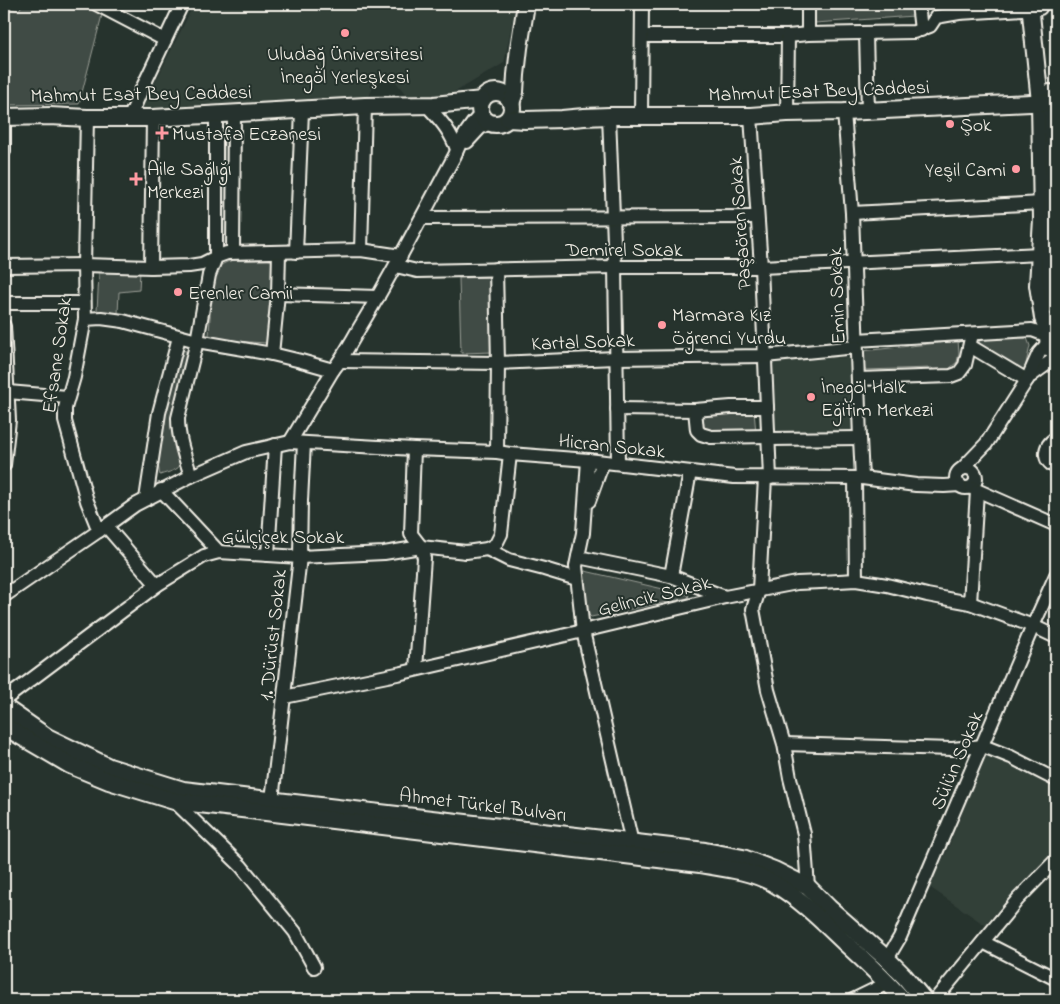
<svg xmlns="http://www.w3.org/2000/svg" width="1060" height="1004" viewBox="0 0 1060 1004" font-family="'Indie Flower',sans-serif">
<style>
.built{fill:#333f39}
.green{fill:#414b45;stroke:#9a9e96}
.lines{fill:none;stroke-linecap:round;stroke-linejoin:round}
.minor-casing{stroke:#f4f1e8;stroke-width:16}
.major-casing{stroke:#f4f1e8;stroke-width:20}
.minor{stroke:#26332d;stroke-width:12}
.major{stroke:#26332d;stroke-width:16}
.poi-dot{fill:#ff9aa2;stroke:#26332d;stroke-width:2}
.labels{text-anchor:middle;stroke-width:4;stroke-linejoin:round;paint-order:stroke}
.poi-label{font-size:20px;fill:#f4f1e8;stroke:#26332d;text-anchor:start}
.street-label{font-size:20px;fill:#f4f1e8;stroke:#26332d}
</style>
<rect width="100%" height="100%" fill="#26332d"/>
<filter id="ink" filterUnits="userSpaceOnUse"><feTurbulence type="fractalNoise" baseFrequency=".02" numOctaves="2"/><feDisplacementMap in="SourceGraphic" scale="10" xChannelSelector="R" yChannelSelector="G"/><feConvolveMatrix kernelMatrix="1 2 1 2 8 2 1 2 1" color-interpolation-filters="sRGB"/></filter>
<g filter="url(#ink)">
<g class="built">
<path d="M194,4H516L504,63L450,95L407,96L395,81L377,78L368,99L144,111L143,107Z"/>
<path d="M850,357L854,433H771L770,361Z"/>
<path d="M990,755L1056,786V850L1023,882L985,925L928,886L946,853L962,813L983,756Z"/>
</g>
<g class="green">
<path d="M23,4H82L102,15L79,104L4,105V7L18,11Z"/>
<path d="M815,4H913L914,16L815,23Z"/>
<path d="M224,132H230L229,246L223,245Z"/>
<path d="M234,260H268L272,261L274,264L267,343L215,340L209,336L212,280L221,265L227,262Z"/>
<path d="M100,271H140L139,290L119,292L118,314L99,313L97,311L99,273Z"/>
<path d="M492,277L493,352L461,353L459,278Z"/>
<path d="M980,337L1027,338L1030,346L1024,372L979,347Z"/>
<path d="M958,341L959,353L957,362L949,369L937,373L932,368L863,370L862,351Z"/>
<path d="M181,350L186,351V359L183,366L171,426L172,435L182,462C179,471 168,472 160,475C157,465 159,453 160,443C165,412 174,381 181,350Z"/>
<path d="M754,411L756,433H706L702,430L701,418L705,415Z"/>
<path d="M585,571L689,595L688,598L591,617L589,615L580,576Z"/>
</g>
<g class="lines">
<g class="minor-casing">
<g id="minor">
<path d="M96,4L165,40"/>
<path d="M808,4V34"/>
<path d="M918,4L921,30"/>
<path d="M866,34L868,111"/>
<path d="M642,36H788L808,34L914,32L930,26L936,17L959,13L1040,8"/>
<path d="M431,110C444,124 450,132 457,149"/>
<path d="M844,112L852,213L860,438L862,478"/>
<path d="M787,113L788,36"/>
<path d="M609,116L615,267L618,463"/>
<path d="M641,116L642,4"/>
<path d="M751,116L761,267L770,478"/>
<path d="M87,118L84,265L85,319L74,377L65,408V421L87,501L99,531"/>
<path d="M129,119L141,91L182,4"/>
<path d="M467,142L480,128L489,123"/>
<path d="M4,151V117"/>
<path d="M852,213L1041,203"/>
<path d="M422,218L757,217"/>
<path d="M361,250L365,106"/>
<path d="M233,252L234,114"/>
<path d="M296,252L302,111"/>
<path d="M4,266L84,265L151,267L189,266L202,264L216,257V115"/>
<path d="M396,266L417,271L615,267H761L1040,254"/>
<path d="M151,267L153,118"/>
<path d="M496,269L498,363L497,452"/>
<path d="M278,294L378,297"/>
<path d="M4,303H84"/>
<path d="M85,319L101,318L123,321L197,341L272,354L301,361L333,370"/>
<path d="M4,326L9,420L4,465"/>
<path d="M856,340L1032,330L1048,336"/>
<path d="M970,346L1027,380"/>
<path d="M272,354L278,294L279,252"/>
<path d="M340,361L498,363L616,358L765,356L856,347"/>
<path d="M1031,376C1039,369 1048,364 1056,357"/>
<path d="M858,379L951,376L959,373L965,365L972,334"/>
<path d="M8,392L67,397"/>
<path d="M617,409L695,410L731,407H767"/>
<path d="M695,410L697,430L701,434L711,437L768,436"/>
<path d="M1056,438C1043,446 1042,461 1056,467"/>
<path d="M769,439L860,438"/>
<path d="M290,442L333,370C345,355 353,338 363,322C396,267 425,211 455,155C461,139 469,126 481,114"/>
<path d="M414,449L411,534L421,547L424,558L416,669"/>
<path d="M588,460L583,533L576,566L583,631L632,843"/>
<circle cx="966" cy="478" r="10"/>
<path d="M962,469L986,444L1027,380L1039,353L1048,343"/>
<path d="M191,476C185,457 178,438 178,418L197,341L209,275L216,257L227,253L361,250L401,256"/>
<path d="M765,478L759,590L753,609L768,690L784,744L790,778L804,834L808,887"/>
<path d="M855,478L856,580"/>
<path d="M972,488L1056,525"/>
<path d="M161,490L219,552"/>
<path d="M146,499L159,413L179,337"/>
<path d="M589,501L603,462"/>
<path d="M106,526L157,585"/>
<path d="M487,549L509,560L544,569L577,579"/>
<path d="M268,555L275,445"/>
<path d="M578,557L671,576L725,597"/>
<path d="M671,576L690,472"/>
<path d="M4,596L106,526L135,505L191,476L246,452L290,442L414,449L497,452L510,454L588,460L734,477L862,478L916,485L944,486L960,485"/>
<path d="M970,603L977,491"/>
<path d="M284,697L402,673L583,631L725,597L797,583L821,582L856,580L887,585L927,595L970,603L1033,626L1056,637"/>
<path d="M4,700L157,585L204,556L219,552L300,557L384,553L421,547L466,552L487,549L496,544L501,534L510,454"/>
<path d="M784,744L952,749L983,746L1011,757L1056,780"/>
<path d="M272,800L300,557L301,501L304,443"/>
<path d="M174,801L241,866L295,932L314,967"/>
<path d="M983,942L1056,979"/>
<path d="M887,959L900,937L1033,626L1056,575"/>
<path d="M853,1000L888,983"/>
<path d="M935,1000L1018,899L1056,860"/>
</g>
</g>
<g class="major-casing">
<g id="major">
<path d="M1030,4L1040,102L1042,219L1038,285L1043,318L1049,333"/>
<circle cx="496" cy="108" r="16"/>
<path d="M1050,93C1055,134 1053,175 1052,216C1050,246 1047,278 1056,307"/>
<path d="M511,103L515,92L516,75L519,48L526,4"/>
<path d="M4,117L50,116L87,118H153L365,106L434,105L482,100"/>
<path d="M508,119L525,120L562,119L584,117L609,116H751L787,113L844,112L1051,102"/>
<path d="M1056,329L1051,330C1046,339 1048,347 1056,353"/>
<path d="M4,707L47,737L109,767L183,790L705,851L743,858L774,870L808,887L829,908L887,959L904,976L924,1000"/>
<path d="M4,725L12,731L70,765L109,781L174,801L700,864C724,868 751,871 773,883C799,898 822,921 843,941C864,960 884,979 903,1000"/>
</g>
</g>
<use href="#minor" class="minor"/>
<use href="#major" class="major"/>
</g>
</g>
<g class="poi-dot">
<circle cx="345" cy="33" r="5"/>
<circle cx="950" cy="124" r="5"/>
<path d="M159.5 125.5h5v5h5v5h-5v5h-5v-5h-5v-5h5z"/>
<circle cx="1016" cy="169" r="5"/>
<path d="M133.5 171.5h5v5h5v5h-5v5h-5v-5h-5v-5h5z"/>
<circle cx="178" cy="292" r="5"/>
<circle cx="662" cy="325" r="5"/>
<circle cx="811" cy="397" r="5"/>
</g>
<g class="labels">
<g class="poi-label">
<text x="345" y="60" text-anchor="middle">Uludağ Üniversitesi<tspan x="345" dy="23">İnegöl Yerleşkesi</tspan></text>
<text x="960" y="131">Şok</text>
<text x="172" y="140">Mustafa Eczanesi</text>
<text x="147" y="175">Aile Sağlığı<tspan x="147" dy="23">Merkezi</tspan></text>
<text x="1006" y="176" text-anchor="end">Yeşil Cami</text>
<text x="188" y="299">Erenler Camii</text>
<text x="672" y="321">Marmara Kız<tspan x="672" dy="23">Öğrenci Yurdu</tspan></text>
<text x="821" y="393">İnegöl Halk<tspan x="821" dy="23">Eğitim Merkezi</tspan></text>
</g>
<g class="street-label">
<text transform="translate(819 90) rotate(-2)" y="7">Mahmut Esat Bey Caddesi</text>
<text transform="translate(141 93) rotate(-1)" y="7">Mahmut Esat Bey Caddesi</text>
<text transform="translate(739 223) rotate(-94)" y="7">Paşaören Sokak</text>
<text x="624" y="256">Demirel Sokak</text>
<text transform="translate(836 296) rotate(-92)" y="7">Emin Sokak</text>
<text transform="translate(583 341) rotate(-2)" y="7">Kartal Sokak</text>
<text transform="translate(56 355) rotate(-82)" y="7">Efsane Sokak</text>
<text transform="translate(612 445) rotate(6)" y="7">Hicran Sokak</text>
<text x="283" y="543">Gülçiçek Sokak</text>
<text transform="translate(654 595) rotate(-14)" y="7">Gelincik Sokak</text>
<text transform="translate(272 635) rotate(-84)" y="7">1. Dürüst Sokak</text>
<text transform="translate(956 760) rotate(-67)" y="7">Sülün Sokak</text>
<text transform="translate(483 804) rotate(7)" y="7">Ahmet Türkel Bulvarı</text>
</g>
</g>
<rect width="1060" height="1004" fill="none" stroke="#26332d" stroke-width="20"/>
<rect x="10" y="10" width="1040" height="984" fill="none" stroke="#f4f1e8" stroke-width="2" filter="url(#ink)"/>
</svg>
